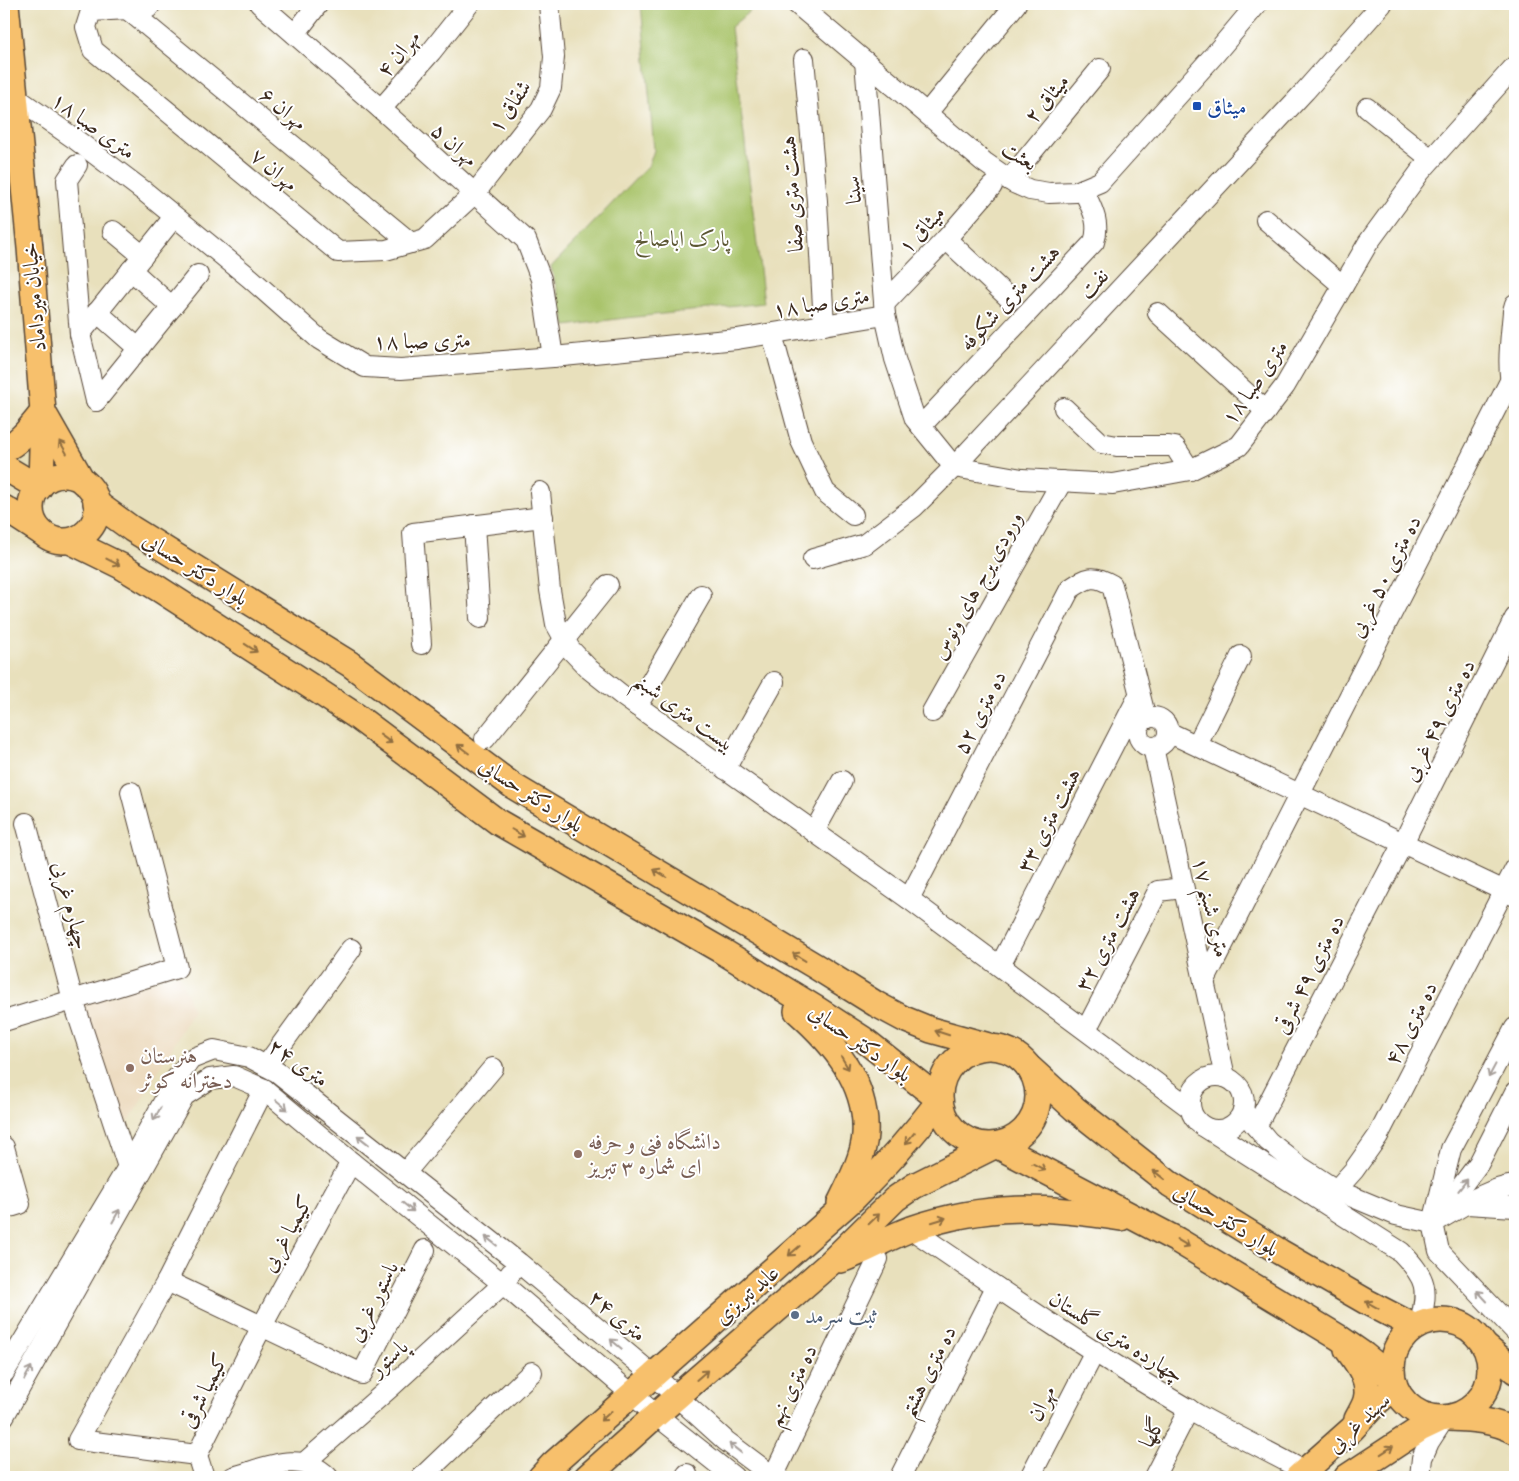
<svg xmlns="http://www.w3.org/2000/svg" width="1519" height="1481" viewBox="0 0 1519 1481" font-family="'EB Garamond',Amiri,serif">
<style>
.built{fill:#ebd8ba}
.green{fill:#a8c369;stroke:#727644}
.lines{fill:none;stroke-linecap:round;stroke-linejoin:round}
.minor-casing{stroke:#554536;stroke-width:22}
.major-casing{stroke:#554536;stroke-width:28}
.minor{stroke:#fff;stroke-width:20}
.major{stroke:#f7c06c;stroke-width:25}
.oneway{stroke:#906e41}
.oneway2{stroke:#a79f9a}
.transit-dot{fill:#1a4fb4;stroke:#fff;stroke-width:2}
.education-dot{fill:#8d6e63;stroke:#fff;stroke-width:2}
.service-dot{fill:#5c6f8a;stroke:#fff;stroke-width:2}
.labels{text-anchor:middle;stroke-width:4;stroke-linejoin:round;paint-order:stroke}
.street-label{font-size:22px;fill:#3b2a1e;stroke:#fff}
.transit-label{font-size:22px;fill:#164399;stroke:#fff;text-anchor:start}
.park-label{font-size:22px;fill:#5c5834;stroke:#fff}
.education-label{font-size:22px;fill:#785e54;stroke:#fff;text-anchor:start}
.service-label{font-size:22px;fill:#4e5e75;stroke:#fff;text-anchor:start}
</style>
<rect width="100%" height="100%" fill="#fff"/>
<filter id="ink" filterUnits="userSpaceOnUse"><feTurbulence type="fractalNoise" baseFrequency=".02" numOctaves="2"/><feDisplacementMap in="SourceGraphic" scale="10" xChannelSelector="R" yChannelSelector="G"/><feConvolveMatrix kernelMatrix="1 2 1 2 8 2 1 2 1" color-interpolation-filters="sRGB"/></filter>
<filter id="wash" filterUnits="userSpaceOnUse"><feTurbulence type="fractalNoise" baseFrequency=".0096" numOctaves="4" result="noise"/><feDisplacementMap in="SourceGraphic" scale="20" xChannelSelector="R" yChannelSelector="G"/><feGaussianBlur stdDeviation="1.12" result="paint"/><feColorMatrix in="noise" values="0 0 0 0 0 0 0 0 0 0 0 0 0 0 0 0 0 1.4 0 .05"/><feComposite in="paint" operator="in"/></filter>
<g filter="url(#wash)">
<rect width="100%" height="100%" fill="#e8e0bc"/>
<path class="built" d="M179,974L193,1011L125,1128L82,1005Z"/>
<path class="green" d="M641,4H758L731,27L764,303L617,319L566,326L551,267L649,165L654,150Z"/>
</g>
<g filter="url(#ink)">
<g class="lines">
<g class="minor-casing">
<g id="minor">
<path d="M151,4L148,8L91,11L86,27L93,50L338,252L386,250L425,239L475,193L541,109L551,88L554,57L549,4"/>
<path d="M260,4L390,117L526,240L541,279L553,357"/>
<path d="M797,4L984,162L1014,183L1030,190L1049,193L1076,192L1100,182L1215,54L1257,4"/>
<path d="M127,9L411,243"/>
<path d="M295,34L318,4"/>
<path d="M804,59L817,201L824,325"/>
<path d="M865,61L885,315L895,359L915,419L954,467L1022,479L1113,484L1190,470L1239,446L1285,386L1368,243L1420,172L1515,66"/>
<path d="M6,99L15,97L75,139L145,192L250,278L319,339L365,367L401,369L553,357L737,339L885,315"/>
<path d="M1367,108L1431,159"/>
<path d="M381,109L431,52L469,4"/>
<path d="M927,113L1016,4"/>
<path d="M77,165L67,180L80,334"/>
<path d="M1009,180L1100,69"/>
<path d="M1266,220L1343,286"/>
<path d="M113,231L143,256"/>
<path d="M946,239L1011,300"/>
<path d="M131,270L172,307"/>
<path d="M885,303L946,239L992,186"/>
<path d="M97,312L139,349"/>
<path d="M1158,313L1266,411"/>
<path d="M772,334L801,441L825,492L853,515"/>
<path d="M1513,393C1506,366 1511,338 1513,311L1515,304"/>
<path d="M96,401L80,334L174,217"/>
<path d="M96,401L198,275"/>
<path d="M1064,408L1101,443L1117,446H1169L1175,447L1190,470"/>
<path d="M921,426L1094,242C1101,222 1091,207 1083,189"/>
<path d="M540,492L550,590L556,624L570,649L589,669L623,696L909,899L1190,1108"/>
<path d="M474,525L480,618"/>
<path d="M813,559L865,544L914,507L954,467L1305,91L1382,4"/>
<path d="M421,644L413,533L543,517"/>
<path d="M637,706L701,595"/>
<path d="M932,712L1062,481"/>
<circle cx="1153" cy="732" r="15"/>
<path d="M1168,732L1515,896"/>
<path d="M485,739L608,585"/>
<path d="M1197,745L1241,656"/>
<path d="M1153,747L1225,1077"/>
<path d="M725,769L774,682"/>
<path d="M26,823L73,1000L128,1167"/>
<path d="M814,832L842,781"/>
<path d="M909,899L1070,589C1088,577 1093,574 1112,585L1146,719"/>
<path d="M1000,966L1139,695"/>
<path d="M1204,982L1510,381"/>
<path d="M4,1021L177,968L131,792"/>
<path d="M1515,1028L1451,1149L1433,1223L1439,1251L1515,1331"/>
<path d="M1086,1030L1158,891L1183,888"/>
<path d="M266,1066L351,949"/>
<circle cx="1217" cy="1103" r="27"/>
<path d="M1243,1111L1268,1141L1283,1153L1296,1164L1336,1190L1396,1215L1433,1223C1459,1209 1485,1189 1515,1185"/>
<path d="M1256,1127L1403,843L1515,618"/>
<path d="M1208,1129L1401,1252C1428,1280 1428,1288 1420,1324"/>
<path d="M4,1147L20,1204L4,1209"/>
<path d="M405,1173L493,1068"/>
<path d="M1336,1190L1354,1170L1378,1136L1515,869"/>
<path d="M1467,1204L1515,1207"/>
<path d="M1439,1216L1479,1163L1515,1092"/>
<path d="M911,1229C1006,1294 1101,1359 1200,1416C1234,1435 1270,1452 1304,1471"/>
<path d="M167,1281L362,1374L425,1250"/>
<path d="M4,1373L128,1167L176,1079L191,1059L214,1050L249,1057L277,1072L519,1263L653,1375L726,1441L774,1477"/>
<path d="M4,1416L184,1096L210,1079L234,1076L264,1089L351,1162L503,1284L656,1415L734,1477"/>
<path d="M197,1455L78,1440L167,1281L264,1089"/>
<path d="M304,1463L392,1386L503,1284L511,1273"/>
<path d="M204,1477L197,1455L262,1326L351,1162"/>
<path d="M233,1477C265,1468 300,1449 328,1477"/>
<path d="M422,1477L532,1372"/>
<path d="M685,1477L687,1474"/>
<path d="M773,1477L878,1259"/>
<path d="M900,1477L996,1287"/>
<path d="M1030,1477L1095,1351"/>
<path d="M1154,1477L1189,1409"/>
<path d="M1420,1477L1422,1458L1429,1442L1444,1419"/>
</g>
</g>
<g class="major-casing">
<g id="major">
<path d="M6,4L30,248L43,412L41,485"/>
<path d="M43,412L83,482"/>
<path d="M4,449C20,443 32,425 43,412"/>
<path d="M4,467L39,488"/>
<circle cx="64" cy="508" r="33"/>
<path d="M96,503L132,529L350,664L513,786L815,966L876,1004L904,1019L931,1030L989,1046"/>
<path d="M4,508L41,532"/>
<path d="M70,541L121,566L159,589L318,691L356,716L498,822L722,951L818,1010L863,1039L940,1100C913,1135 886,1166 854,1198L553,1464L541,1477"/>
<path d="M797,1011C833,1043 868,1083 865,1134C864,1156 850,1183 840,1203"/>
<circle cx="989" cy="1096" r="49"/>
<path d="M1031,1069L1075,1109L1170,1184L1280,1252L1367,1302L1415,1327"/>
<path d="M841,1260C865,1251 887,1238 911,1229C987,1203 1044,1206 1121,1218"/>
<circle cx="1441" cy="1369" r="49"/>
<path d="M1485,1346L1515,1371"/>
<path d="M1347,1349C1358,1364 1371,1381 1366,1400C1364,1407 1360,1413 1357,1419"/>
<path d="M1449,1418C1474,1419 1492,1420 1515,1431"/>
<path d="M587,1477L656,1415L829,1264L895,1199L914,1186L996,1145L1177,1240L1338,1337L1364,1355L1392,1378"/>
<path d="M1298,1477L1352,1429L1377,1402L1395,1387"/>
<path d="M1347,1477L1420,1429L1441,1419"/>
</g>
</g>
<use href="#minor" class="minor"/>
<use href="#major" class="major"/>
</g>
<defs><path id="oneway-shaft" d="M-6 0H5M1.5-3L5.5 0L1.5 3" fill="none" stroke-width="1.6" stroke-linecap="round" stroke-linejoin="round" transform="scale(1.25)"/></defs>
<g class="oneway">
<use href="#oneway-shaft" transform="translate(63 447) rotate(-120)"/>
<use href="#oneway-shaft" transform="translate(113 562) rotate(27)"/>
<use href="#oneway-shaft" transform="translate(251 648) rotate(33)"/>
<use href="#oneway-shaft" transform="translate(386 739) rotate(36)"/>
<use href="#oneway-shaft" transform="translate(463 749) rotate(-143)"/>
<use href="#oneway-shaft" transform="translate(518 833) rotate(30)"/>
<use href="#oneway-shaft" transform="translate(660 873) rotate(-149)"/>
<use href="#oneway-shaft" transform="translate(799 957) rotate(-149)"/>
<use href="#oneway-shaft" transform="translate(942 1033) rotate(-162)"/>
<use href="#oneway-shaft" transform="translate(845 1063) rotate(59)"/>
<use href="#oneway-shaft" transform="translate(910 1138) rotate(130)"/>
<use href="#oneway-shaft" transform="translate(1039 1167) rotate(28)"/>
<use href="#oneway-shaft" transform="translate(1159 1175) rotate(-142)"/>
<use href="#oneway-shaft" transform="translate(874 1219) rotate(-44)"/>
<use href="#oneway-shaft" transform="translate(939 1220) rotate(-17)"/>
<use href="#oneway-shaft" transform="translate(1183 1243) rotate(31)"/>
<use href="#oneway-shaft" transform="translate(794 1251) rotate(139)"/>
<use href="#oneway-shaft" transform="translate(1372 1305) rotate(-151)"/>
<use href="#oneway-shaft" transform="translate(702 1375) rotate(-41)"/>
<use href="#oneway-shaft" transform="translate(606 1416) rotate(138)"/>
<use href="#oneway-shaft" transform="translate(1387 1450) rotate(-33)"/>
</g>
<g class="oneway2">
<use href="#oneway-shaft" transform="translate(1492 1071) rotate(118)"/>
<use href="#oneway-shaft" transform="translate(282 1105) rotate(40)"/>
<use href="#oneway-shaft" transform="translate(157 1114) rotate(119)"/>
<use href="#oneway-shaft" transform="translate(363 1140) rotate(-142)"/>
<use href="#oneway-shaft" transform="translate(1463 1185) rotate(-52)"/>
<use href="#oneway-shaft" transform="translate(408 1207) rotate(39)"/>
<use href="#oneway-shaft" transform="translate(116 1216) rotate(-61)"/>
<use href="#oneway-shaft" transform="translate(491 1241) rotate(-142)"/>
<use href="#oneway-shaft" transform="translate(1482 1296) rotate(-133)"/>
<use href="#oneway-shaft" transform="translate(616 1344) rotate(-140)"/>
<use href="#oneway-shaft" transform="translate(28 1373) rotate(-61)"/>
<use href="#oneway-shaft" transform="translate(735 1448) rotate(-142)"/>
</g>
</g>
<rect class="transit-dot" x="1192" y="101" width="10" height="10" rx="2.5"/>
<g class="education-dot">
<circle cx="130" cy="1068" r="5"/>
<circle cx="578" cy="1154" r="5"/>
</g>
<circle class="service-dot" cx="795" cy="1315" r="5"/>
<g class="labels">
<g class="street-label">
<text transform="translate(398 53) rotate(-50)" y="8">مهران ۴</text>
<text transform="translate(1046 98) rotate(-50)" y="8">میثاق ۲</text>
<text transform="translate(509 106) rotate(-56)" y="8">شقاق ۱</text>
<text transform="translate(284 108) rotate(40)" y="8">مهران ۶</text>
<text transform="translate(94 125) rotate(36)" y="8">متری صبا ۱۸</text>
<text transform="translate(455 144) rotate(42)" y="8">مهران ۵</text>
<text transform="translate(1020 155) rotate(31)" y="8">بعثت</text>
<text transform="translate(275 169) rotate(40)" y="8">مهران ۷</text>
<text transform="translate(852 190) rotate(-95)" y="8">سینا</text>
<text transform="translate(791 194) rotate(-94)" y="8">هشت متری صفا</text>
<text transform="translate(921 229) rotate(-47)" y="8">میثاق ۱</text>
<text transform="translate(1093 283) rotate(-47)" y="8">نفت</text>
<text transform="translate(33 297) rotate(-95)" y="8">خیابان میرداماد</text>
<text transform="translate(1009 297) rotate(-47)" y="8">هشت متری شکوفه</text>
<text transform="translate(821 302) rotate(-9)" y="8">متری صبا ۱۸</text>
<text transform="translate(422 340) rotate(-1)" y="8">متری صبا ۱۸</text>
<text transform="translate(1254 382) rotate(-55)" y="8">متری صبا ۱۸</text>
<text transform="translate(196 568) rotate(32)" y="8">بلوار دکتر حسابی</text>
<text transform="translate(1384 576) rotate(-63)" y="8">ده متری ۵۰ غربی</text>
<text transform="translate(976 585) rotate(-61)" y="8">ورودی یرج های ونوس</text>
<text transform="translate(685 711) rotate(36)" y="8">بیست متری شبنم</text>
<text transform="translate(979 712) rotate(-63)" y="8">ده متری ۵۲</text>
<text transform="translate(1438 720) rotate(-63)" y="8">ده متری ۴۹ غربی</text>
<text transform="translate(532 794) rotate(33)" y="8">بلوار دکتر حسابی</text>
<text transform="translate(1048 820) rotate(-63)" y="8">هشت متری ۳۳</text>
<text transform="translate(72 905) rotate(75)" y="8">چهارم غربی</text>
<text transform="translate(1212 907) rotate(77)" y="8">۱۷ متری شبنم</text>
<text transform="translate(1107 939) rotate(-62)" y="8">هشت متری ۳۲</text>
<text transform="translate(1308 974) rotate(-63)" y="8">ده متری ۴۹ شرقی</text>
<text transform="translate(1410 1023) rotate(-63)" y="8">ده متری ۴۸</text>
<text transform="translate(861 1042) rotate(35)" y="8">بلوار دکتر حسابی</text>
<text transform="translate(299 1062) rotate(35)" y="8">۲۴ متری</text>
<text transform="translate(1227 1219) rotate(32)" y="8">بلوار دکتر حسابی</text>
<text transform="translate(286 1233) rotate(-61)" y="8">کیمیا غربی</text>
<text transform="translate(746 1294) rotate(-41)" y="8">عابد تبریزی</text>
<text transform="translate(372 1301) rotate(-63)" y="8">پاستور غربی</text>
<text transform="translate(618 1315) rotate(40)" y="8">۲۴ متری</text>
<text transform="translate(1117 1336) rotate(32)" y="8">چهارده متری گلستان</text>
<text transform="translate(388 1357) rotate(-42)" y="8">پاستور</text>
<text transform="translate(927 1371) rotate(-63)" y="8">ده متری هشتم</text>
<text transform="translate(791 1385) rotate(-64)" y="8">ده متری نهم</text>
<text transform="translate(203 1390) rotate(-63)" y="8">کیمیا شرقی</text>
<text transform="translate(1041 1403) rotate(-63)" y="8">مهران</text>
<text transform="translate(1358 1422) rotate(-43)" y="8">سهند غربی</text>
<text transform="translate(1151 1432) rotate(-63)" y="8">گلها</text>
</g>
<g class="transit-label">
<text x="1207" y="114">میثاق</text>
</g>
<g class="park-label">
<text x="682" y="246">پارک اباصالح</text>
</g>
<g class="education-label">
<text x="140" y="1063">هنرستان<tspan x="140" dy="25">دخترانه کوثر</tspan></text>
<text x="588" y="1149">دانشگاه فنی و حرفه<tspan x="588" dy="25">ای شماره ۳ تبریز</tspan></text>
</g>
<g class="service-label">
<text x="805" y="1323">ثبت سرمد</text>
</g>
</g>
<rect width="1519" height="1481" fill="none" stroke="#fff" stroke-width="20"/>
</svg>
